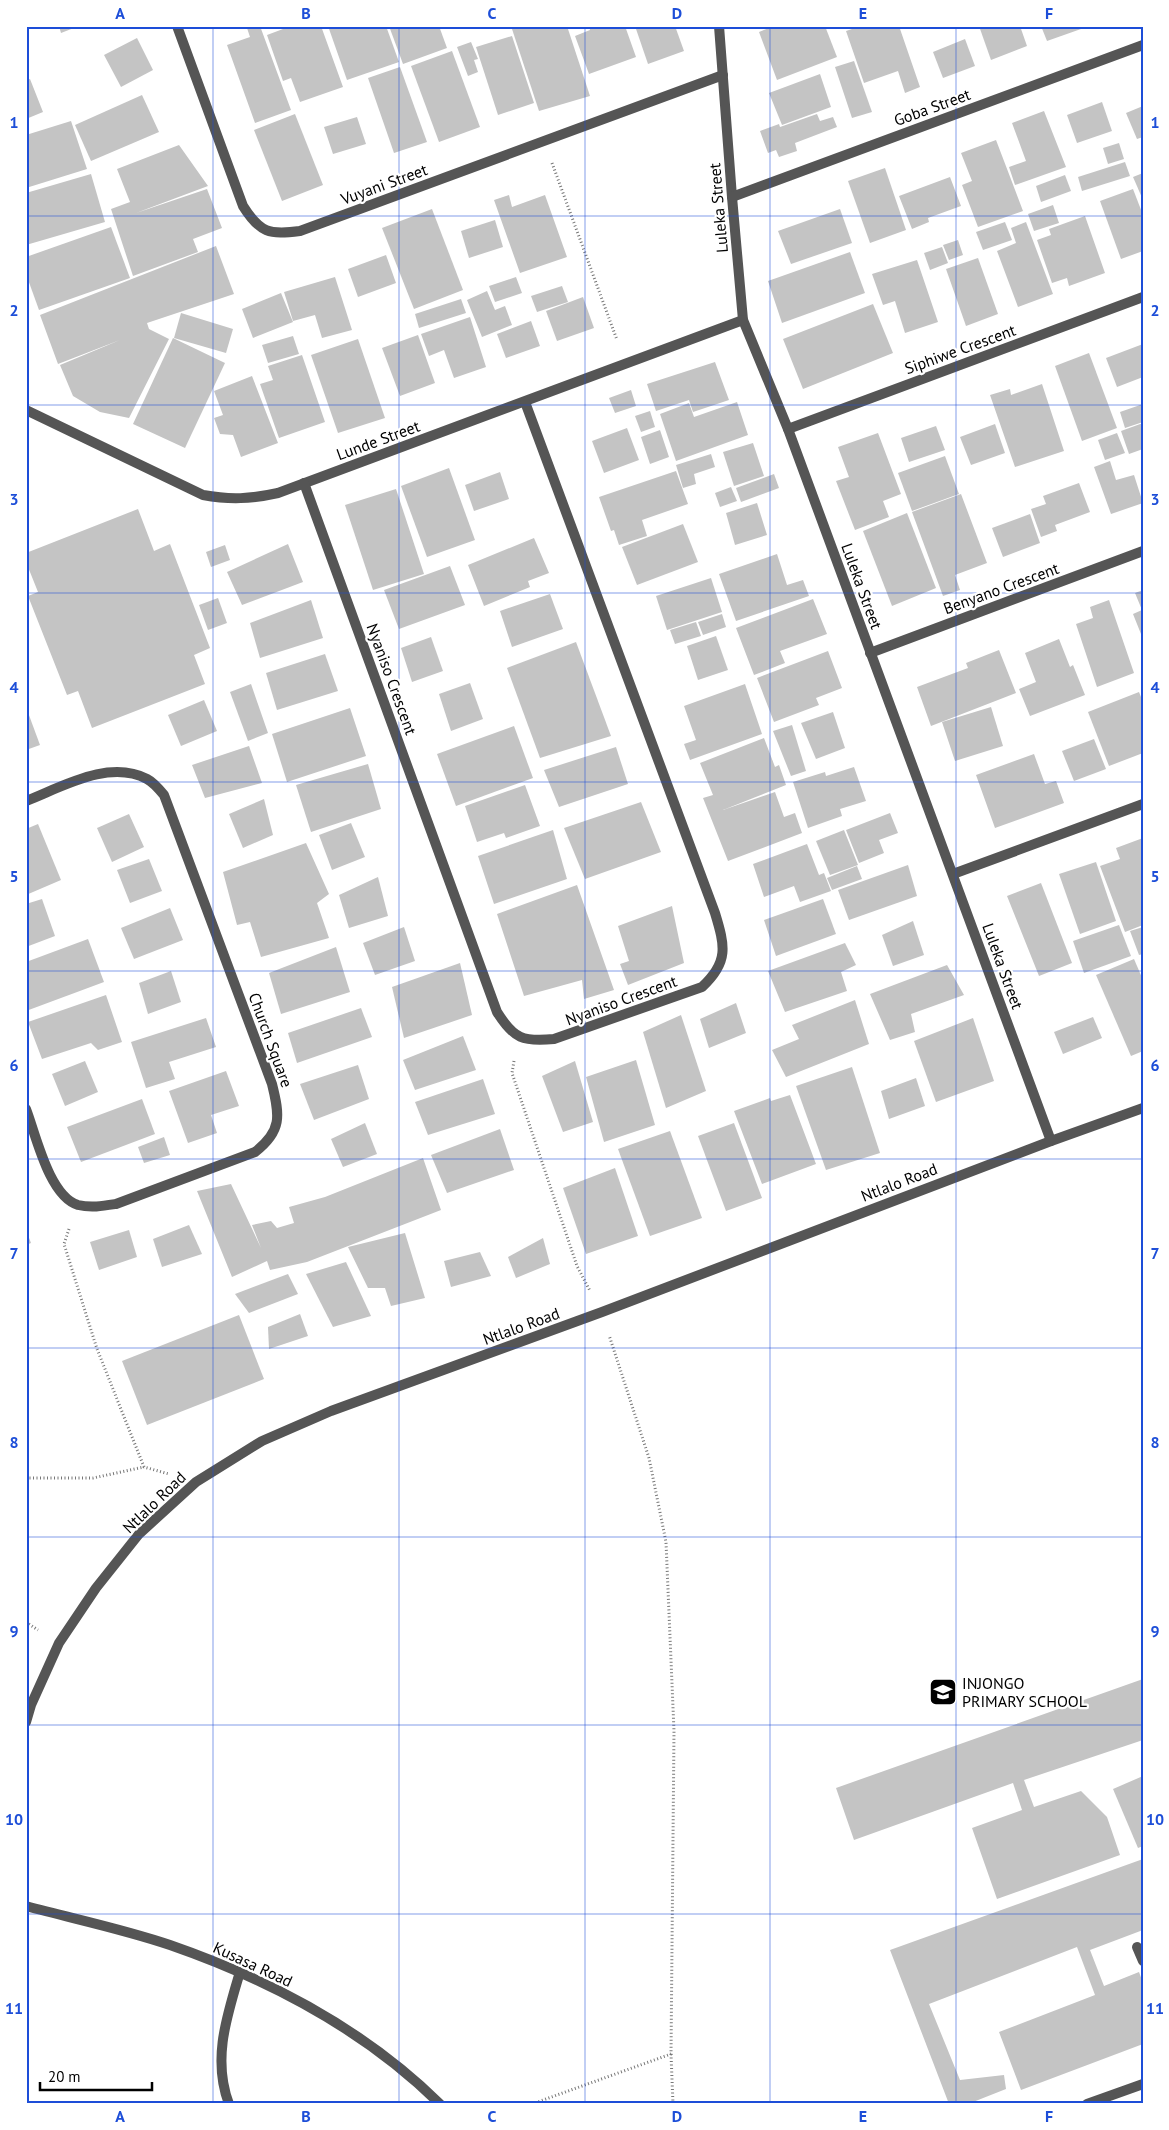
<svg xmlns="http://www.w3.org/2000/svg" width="1169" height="2130" viewBox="0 0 1169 2130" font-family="'PT Sans',sans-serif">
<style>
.building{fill:#c4c4c4}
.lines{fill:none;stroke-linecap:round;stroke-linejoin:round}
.path{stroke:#777;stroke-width:3;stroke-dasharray:1 2.5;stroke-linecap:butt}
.service{stroke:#555;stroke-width:10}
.minor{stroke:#555;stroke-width:10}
.grid{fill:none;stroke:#1d4ed8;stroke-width:1;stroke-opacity:0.55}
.labels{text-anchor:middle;stroke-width:4.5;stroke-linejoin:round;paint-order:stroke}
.street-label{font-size:16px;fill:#000;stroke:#fff}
.poi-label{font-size:16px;fill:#000;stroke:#fff;text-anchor:start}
.neatline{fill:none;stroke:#1d4ed8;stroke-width:2}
.grid-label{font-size:16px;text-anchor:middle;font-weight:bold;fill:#1d4ed8}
</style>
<rect width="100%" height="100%" fill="#fff"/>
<g class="building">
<path d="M59,26H79L61,33Z"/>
<path d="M252,26H260L291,110L255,123L227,45L250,37L247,28Z"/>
<path d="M282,26H321L343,87L300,102L291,78L283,81L267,35L283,29Z"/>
<path d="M328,26H386L399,62L347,80Z"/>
<path d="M389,26H439L447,48L403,64Z"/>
<path d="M522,26H567L590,96L539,111L512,29Z"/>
<path d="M589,26H625L636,57L589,74L575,36L590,30Z"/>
<path d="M635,26H675L684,51L648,64Z"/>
<path d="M774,26H825L837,57L777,80L759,32Z"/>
<path d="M861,26H899L920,87L905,93L898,71L864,83L846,31Z"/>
<path d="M979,26H1020L1027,46L991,60Z"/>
<path d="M1041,26H1080L1081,29L1047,41Z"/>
<path d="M512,36L534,103L498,115L476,47Z"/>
<path d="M137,38L153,70L121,87L104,55Z"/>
<path d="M965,39L975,66L943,78L933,52Z"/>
<path d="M471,42L478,59L474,60L478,72L468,76L457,47Z"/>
<path d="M452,51L480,127L439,142L411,66Z"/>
<path d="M854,61L872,112L852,118L835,67Z"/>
<path d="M400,67L427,142L394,153L368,78Z"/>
<path d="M820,74L831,107L782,125L769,93Z"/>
<path d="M30,79L43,112L26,119V80Z"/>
<path d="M142,95L159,132L91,161L75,125Z"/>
<path d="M1102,102L1112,131L1077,143L1067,115Z"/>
<path d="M1143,106V137L1137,139L1126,113Z"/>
<path d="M1044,111L1066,167L1015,185L1009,167L1026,161L1012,123Z"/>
<path d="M295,114L323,185L282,201L254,130Z"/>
<path d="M817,114L820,121L833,117L837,127L795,143L797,151L779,157L776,150L768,153L760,131L779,124L780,127Z"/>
<path d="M357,117L366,144L333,154L324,127Z"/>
<path d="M71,121L87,169L26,188V135Z"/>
<path d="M996,140L1023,211L978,227L962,185L972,181L961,153Z"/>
<path d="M1119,143L1124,159L1108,164L1103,148Z"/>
<path d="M179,145L208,186L136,213L207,189L222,228L193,239L198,252L133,276L111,209L130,202L117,169Z"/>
<path d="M1125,162L1130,176L1082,191L1078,177Z"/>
<path d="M885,168L906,230L870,243L848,181Z"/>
<path d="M1143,173V200L1133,177Z"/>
<path d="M91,174L105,222L26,245V193Z"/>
<path d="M1065,175L1071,191L1041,202L1036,186Z"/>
<path d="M950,177L961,206L928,218L929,222L912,229L899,196Z"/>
<path d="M1133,189L1143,215V251L1121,259L1100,201Z"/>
<path d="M509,195L512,207L545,195L567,257L520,273L494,200Z"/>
<path d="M1053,205L1059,223L1034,231L1028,214Z"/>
<path d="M432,209L463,290L414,309L382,228Z"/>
<path d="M840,209L852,243L791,264L778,231Z"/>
<path d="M1085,216L1105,273L1069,286L1067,278L1052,283L1037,240L1051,235L1049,229Z"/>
<path d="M495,220L503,247L469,258L461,231Z"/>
<path d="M1005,222L1012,240L983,250L976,232Z"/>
<path d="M1026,222L1053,294L1018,307L997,251L1016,243L1011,228Z"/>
<path d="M111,227L130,278L39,310L26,274V257Z"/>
<path d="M958,240L963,255L949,260L943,245Z"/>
<path d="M216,246L234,294L147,323L149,329L169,339L129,418L100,412L73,396L60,365L120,340L58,364L40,315Z"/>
<path d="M942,247L948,263L930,270L924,253Z"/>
<path d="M850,252L865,293L782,323L768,281Z"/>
<path d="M386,255L396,283L358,297L348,269Z"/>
<path d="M978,258L998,314L966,326L946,269Z"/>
<path d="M917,260L938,322L905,333L895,301L883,305L872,274Z"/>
<path d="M335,277L352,330L322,338L315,315L293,321L284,292Z"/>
<path d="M516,277L522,293L495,302L489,286Z"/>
<path d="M562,286L568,302L537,312L531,296Z"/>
<path d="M487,291L495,310L505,306L512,325L482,337L467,300Z"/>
<path d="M281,293L293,322L253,338L242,309Z"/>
<path d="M583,297L594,328L557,341L546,311Z"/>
<path d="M461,299L466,313L419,328L415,314Z"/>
<path d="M873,304L893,353L803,389L783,339Z"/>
<path d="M181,313L233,329L226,353L174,338Z"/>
<path d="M470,317L486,367L454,378L444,350L429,356L421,334Z"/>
<path d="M531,321L540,346L506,358L497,334Z"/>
<path d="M418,335L435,383L400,396L382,348Z"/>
<path d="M293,336L299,354L268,363L262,345Z"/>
<path d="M173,338L225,363L185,448L133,424Z"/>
<path d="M358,339L385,418L338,433L311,355Z"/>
<path d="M1143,344V377L1117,387L1106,358Z"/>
<path d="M1089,353L1117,428L1082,441L1055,366Z"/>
<path d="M302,355L325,422L279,438L260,384L273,380L268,366Z"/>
<path d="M715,362L729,400L693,412L689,400L656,411L647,384Z"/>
<path d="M252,376L278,443L241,457L233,435L220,434L214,418L223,415L214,391Z"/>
<path d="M1042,384L1064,451L1015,467L990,395L1010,389L1011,395Z"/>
<path d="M631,390L636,406L615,413L609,398Z"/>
<path d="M737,402L748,435L676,461L660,414L689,403L694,417Z"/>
<path d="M1143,404V422L1125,428L1120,412Z"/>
<path d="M650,411L655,427L641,432L635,416Z"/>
<path d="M1143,423V449L1129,454L1121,431Z"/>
<path d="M995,424L1005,453L971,465L960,437Z"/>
<path d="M936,426L945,450L909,462L901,438Z"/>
<path d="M627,428L639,460L604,473L592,441Z"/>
<path d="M660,430L669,457L650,464L641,437Z"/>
<path d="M878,433L901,494L883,501L889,517L855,530L836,481L849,477L838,447Z"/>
<path d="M1117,433L1125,453L1105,460L1098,440Z"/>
<path d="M753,443L764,476L734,486L723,452Z"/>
<path d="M711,454L715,467L694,474L696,484L683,488L676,465Z"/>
<path d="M945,456L959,494L912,511L898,473Z"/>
<path d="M1110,461L1116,480L1134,475L1143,503L1111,514L1094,467Z"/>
<path d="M449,468L475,540L427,557L401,486Z"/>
<path d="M676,471L688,504L642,520L647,536L619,545L614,530L611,531L599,497Z"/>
<path d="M500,472L509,499L474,511L465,485Z"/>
<path d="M774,474L779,488L741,502L736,488Z"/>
<path d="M1079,483L1090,512L1055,525L1057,531L1041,537L1031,509L1046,504L1043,496Z"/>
<path d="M731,487L737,501L720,507L715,493Z"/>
<path d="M396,489L424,574L373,590L345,505Z"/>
<path d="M961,494L987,563L955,575L960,590L943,596L912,512Z"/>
<path d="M757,503L767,535L735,545L726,513Z"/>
<path d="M138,509L154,551L170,544L210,648L194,655L205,684L92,728L78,691L67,695L28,596L38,592L26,562V553Z"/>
<path d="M907,513L936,588L892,606L863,531Z"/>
<path d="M1030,514L1040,543L1003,557L992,528Z"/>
<path d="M683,524L698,562L637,585L622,547Z"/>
<path d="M534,538L549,573L528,581L530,587L484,606L468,565Z"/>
<path d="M288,544L303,582L242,605L227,572Z"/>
<path d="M225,545L230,560L211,567L206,552Z"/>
<path d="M777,554L787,585L803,580L809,596L736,621L719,574Z"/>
<path d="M450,566L465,605L399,629L384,590Z"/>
<path d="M711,578L722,612L667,630L656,596Z"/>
<path d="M1143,590V639L1133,614L1142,610L1135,593Z"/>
<path d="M550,594L563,629L512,647L500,611Z"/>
<path d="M218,598L227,623L208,630L199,605Z"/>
<path d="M813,599L827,634L780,651L785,663L754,675L736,628Z"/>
<path d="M311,600L323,638L260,658L250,623Z"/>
<path d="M1109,600L1134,673L1097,687L1076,624L1093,618L1090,607Z"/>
<path d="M722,614L726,627L703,635L698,622Z"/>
<path d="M696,622L701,636L675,644L670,630Z"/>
<path d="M716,636L728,670L698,680L687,646Z"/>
<path d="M431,637L443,671L412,682L401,648Z"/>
<path d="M1059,639L1070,667L1073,665L1085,695L1030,716L1019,689L1036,682L1025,653Z"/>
<path d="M576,642L611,736L540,758L507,668Z"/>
<path d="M999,650L1016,693L931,726L917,687L968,668L966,663Z"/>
<path d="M828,651L842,688L816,698L819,705L774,722L757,678Z"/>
<path d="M325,654L338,691L277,710L266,673Z"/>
<path d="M470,683L483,719L451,731L439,694Z"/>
<path d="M251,684L268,733L248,741L230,692Z"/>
<path d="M745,684L762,734L690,760L684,744L696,740L684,706Z"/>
<path d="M1139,692L1143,702V753L1109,766L1088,712Z"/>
<path d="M204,700L217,731L181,746L168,715Z"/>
<path d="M26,707L40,745L26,750Z"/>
<path d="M991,707L1003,746L955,761L942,722Z"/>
<path d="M350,708L366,756L287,782L272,734Z"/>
<path d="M833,712L845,748L816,759L801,723Z"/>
<path d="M792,725L806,771L791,776L773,731Z"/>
<path d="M514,726L533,778L456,806L437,754Z"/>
<path d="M764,738L775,767L779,765L786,785L723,810L775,792L784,817L795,813L802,833L728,861L703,798L713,795L700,763Z"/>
<path d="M1094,739L1106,769L1074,781L1062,751Z"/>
<path d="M249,746L262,783L205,798L192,765Z"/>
<path d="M616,747L628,784L559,807L544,770Z"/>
<path d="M1034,754L1045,784L1056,781L1064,803L995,828L976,775Z"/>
<path d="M368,764L381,809L311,832L296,785Z"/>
<path d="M854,767L866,801L840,809L842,816L808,828L793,782L825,772L826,776Z"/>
<path d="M525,785L540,826L506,838L504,833L477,842L465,806Z"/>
<path d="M264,799L273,835L243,848L229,814Z"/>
<path d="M641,802L661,852L585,879L564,828Z"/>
<path d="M890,813L898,833L879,840L884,853L859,863L846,830Z"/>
<path d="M129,814L144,847L112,862L97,828Z"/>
<path d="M351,823L365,857L332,870L319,835Z"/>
<path d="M38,824L61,880L26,895V829Z"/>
<path d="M553,830L567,879L494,904L478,856Z"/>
<path d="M844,830L858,865L830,875L816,841Z"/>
<path d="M1143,838V925L1125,932L1100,866L1120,859L1116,848Z"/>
<path d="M306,843L329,894L317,903L329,938L261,957L250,922L237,925L223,872Z"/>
<path d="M807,844L819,875L824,873L831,891L800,902L794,886L764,897L753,864Z"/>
<path d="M149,859L162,891L130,903L117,870Z"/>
<path d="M1096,862L1116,921L1080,934L1059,874Z"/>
<path d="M908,865L917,896L849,920L838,890Z"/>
<path d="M857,866L862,879L832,890L827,878Z"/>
<path d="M378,877L388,916L349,928L339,895Z"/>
<path d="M1041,883L1072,963L1039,976L1007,896Z"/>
<path d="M577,885L614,990L584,999L582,980L524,996L497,914Z"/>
<path d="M42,899L55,936L26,947V904Z"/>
<path d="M823,899L836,934L776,956L764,920Z"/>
<path d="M672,906L684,963L628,985L620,964L629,961L618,926Z"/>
<path d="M170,908L183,940L134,959L121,928Z"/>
<path d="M913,921L924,955L893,966L882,935Z"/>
<path d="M1119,925L1131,956L1084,973L1073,941Z"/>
<path d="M404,927L415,961L375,975L363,943Z"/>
<path d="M1143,927V954L1139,955L1130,931Z"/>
<path d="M88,939L104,982L26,1011V962Z"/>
<path d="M845,943L856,965L841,972L847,991L785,1012L768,971Z"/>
<path d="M336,947L350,992L281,1014L269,973Z"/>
<path d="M1134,959L1143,980V1051L1131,1056L1096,975Z"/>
<path d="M460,963L472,1015L404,1038L392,987Z"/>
<path d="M947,965L964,995L911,1014L915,1032L890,1040L870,994Z"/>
<path d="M171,971L181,1002L148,1014L139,983Z"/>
<path d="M106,995L122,1042L98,1050L91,1043L42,1059L28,1022Z"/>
<path d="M855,1000L869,1044L786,1077L772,1050L799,1039L792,1025Z"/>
<path d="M736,1003L746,1033L709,1048L700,1019Z"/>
<path d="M361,1008L372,1037L297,1063L288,1033Z"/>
<path d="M681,1015L706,1091L666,1108L643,1032Z"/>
<path d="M1093,1017L1102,1038L1063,1054L1054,1032Z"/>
<path d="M206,1018L216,1047L169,1062L175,1079L146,1088L131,1042Z"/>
<path d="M973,1018L994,1081L936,1102L914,1041Z"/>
<path d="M463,1036L476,1070L415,1090L403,1060Z"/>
<path d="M636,1060L655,1125L604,1142L586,1077Z"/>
<path d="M85,1061L98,1092L65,1106L52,1074Z"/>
<path d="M575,1061L593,1122L563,1132L542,1076Z"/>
<path d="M358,1065L369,1099L314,1120L300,1084Z"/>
<path d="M852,1067L880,1153L826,1170L796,1086Z"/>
<path d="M226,1071L239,1106L211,1115L217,1133L188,1143L169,1091Z"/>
<path d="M916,1078L925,1106L889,1119L881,1091Z"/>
<path d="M483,1079L495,1114L428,1135L415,1102Z"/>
<path d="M790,1095L816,1164L762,1184L734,1111L770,1098L771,1101Z"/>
<path d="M142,1099L155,1134L81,1162L67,1127Z"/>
<path d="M365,1123L377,1154L343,1167L331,1139Z"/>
<path d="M734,1123L762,1198L726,1211L698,1136Z"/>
<path d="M500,1129L514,1170L447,1193L431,1155Z"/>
<path d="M670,1131L702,1218L650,1236L618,1149Z"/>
<path d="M164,1137L170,1155L144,1163L138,1147Z"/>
<path d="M423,1158L441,1210L307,1262L270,1270L267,1261L232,1277L197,1191L231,1184L261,1248L252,1225L271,1221L277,1228L294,1223L289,1207L325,1197Z"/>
<path d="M615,1168L638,1236L586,1254L563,1188Z"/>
<path d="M189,1225L202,1254L162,1267L153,1239Z"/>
<path d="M26,1230L31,1243L26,1245Z"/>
<path d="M129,1230L137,1257L99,1270L90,1242Z"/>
<path d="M405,1233L425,1298L391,1306L385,1288H368L348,1247Z"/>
<path d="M543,1238L550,1264L516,1278L508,1257Z"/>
<path d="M480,1252L491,1276L451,1287L444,1261Z"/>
<path d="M346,1262L371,1316L333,1327L306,1274Z"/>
<path d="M288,1274L298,1294L249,1313L235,1294Z"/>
<path d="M300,1314L308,1336L269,1349L268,1327Z"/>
<path d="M239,1315L264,1379L147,1425L122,1361Z"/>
<path d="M1143,1679V1740L1024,1780L1034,1807L1081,1791L1107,1817L1120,1855L997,1899L972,1828L1022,1810L1013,1783L854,1840L836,1788Z"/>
<path d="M1143,1776V1846L1138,1848L1113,1789Z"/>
<path d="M1143,1859V1930L1090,1950L1104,1986L1139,1972L1143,1983V2044L1021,2090L999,2032L1095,1995L1077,1947L929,2004L960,2080L1004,2075L1006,2089L968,2104H949L890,1950Z"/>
</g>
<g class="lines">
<g class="path">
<path d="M552,163L617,340"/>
<path d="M514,1061L512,1073L577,1266L590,1291"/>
<path d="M69,1229L64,1244L97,1349L144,1467L169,1474"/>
<path d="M26,1478H93L144,1467"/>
<path d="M26,1622L38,1630"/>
<path d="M671,2054L673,2104"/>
<path d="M532,2104L671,2054L674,1731L666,1542L649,1458L609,1335"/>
</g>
<g class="service">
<path d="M1137,1947L1143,1961"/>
<path d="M229,2104C212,2059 227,2016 240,1972"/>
<path d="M1087,2104L1143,2084"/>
</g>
<g class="minor">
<path d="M177,26L243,206C260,233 269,235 300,231L723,75"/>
<path d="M719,26L732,197L743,320L788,429L1051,1141"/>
<path d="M732,197L1143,45"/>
<path d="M26,410L203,495C230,500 251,499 278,493L743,320"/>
<path d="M788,429L1143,297"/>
<path d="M304,483L497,1012C514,1039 523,1042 554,1039L702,987C729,962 725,946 715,913L525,402"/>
<path d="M870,653L1143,551"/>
<path d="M26,801C62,787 109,759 147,779C153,782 159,789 164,795L272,1084C280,1116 282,1131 255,1152L116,1204C103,1206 91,1208 78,1205C49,1196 36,1135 26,1109"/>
<path d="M953,874L1143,804"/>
<path d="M26,1722L31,1705L59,1643L96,1588L139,1534L196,1482L262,1441L331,1411L602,1312L1051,1141L1143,1108"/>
<path d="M26,1906C74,1919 123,1929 170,1945C268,1979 365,2030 440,2104"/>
</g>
</g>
<path class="grid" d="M213,26V2104M399,26V2104M585,26V2104M770,26V2104M956,26V2104M26,216H1143M26,405H1143M26,593H1143M26,782H1143M26,971H1143M26,1159H1143M26,1348H1143M26,1537H1143M26,1725H1143M26,1914H1143"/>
<defs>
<g id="school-square" transform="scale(1.4375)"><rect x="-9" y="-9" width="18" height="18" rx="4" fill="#000" stroke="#fff"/><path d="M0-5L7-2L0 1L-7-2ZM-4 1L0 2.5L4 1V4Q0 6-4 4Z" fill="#fff"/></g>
</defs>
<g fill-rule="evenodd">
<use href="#school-square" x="943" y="1692"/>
</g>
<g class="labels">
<g class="street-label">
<text transform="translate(932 107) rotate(-20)" y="6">Goba Street</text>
<text transform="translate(384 184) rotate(-20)" y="6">Vuyani Street</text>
<text transform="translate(718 208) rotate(-95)" y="6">Luleka Street</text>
<text transform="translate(960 349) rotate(-20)" y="6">Siphiwe Crescent</text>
<text transform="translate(378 440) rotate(-20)" y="6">Lunde Street</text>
<text transform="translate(862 586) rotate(70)" y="6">Luleka Street</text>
<text transform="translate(1001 588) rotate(-20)" y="6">Benyano Crescent</text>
<text transform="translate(392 679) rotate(70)" y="6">Nyaniso Crescent</text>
<text transform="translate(1003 966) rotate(70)" y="6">Luleka Street</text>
<text transform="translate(621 1000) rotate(-20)" y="6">Nyaniso Crescent</text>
<text transform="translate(271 1040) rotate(70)" y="6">Church Square</text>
<text transform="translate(899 1182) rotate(-21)" y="6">Ntlalo Road</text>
<text transform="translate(521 1326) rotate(-20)" y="6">Ntlalo Road</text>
<text transform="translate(154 1502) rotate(-44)" y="6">Ntlalo Road</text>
<text transform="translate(253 1964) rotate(25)" y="6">Kusasa Road</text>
</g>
<g class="poi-label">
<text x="962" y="1689">INJONGO<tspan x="962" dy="18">PRIMARY SCHOOL</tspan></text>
</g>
</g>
<rect width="1169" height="2130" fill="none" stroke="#ffffff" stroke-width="55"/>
<path d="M40 2082v8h112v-8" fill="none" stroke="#000000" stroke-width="2.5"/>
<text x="48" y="2082" font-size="15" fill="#000000" stroke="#ffffff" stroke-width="4" paint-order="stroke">20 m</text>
<rect x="28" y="28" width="1114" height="2074" class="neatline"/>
<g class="grid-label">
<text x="120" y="19">A</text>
<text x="306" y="19">B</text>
<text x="492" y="19">C</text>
<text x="677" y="19">D</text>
<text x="863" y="19">E</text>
<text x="1049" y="19">F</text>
<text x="14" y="128">1</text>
<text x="1155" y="128">1</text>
<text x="14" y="316">2</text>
<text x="1155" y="316">2</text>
<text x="14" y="505">3</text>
<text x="1155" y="505">3</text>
<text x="14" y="693">4</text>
<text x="1155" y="693">4</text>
<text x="14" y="882">5</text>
<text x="1155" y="882">5</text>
<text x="14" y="1071">6</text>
<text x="1155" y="1071">6</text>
<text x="14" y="1259">7</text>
<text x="1155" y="1259">7</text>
<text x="14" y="1448">8</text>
<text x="1155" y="1448">8</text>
<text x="14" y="1637">9</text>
<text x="1155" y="1637">9</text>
<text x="14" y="1825">10</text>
<text x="1155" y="1825">10</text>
<text x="14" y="2014">11</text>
<text x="1155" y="2014">11</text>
<text x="120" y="2122">A</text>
<text x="306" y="2122">B</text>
<text x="492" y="2122">C</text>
<text x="677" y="2122">D</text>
<text x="863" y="2122">E</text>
<text x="1049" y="2122">F</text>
</g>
</svg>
